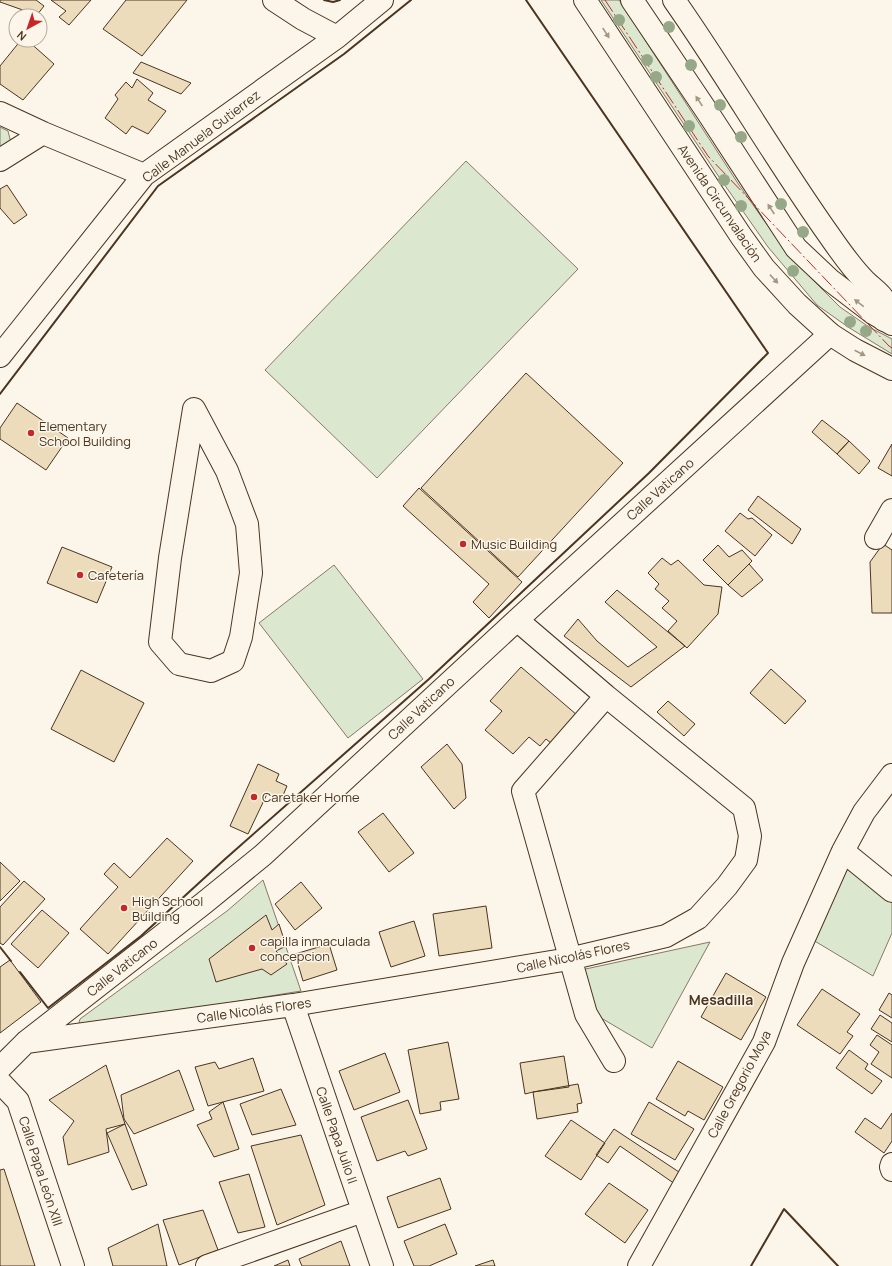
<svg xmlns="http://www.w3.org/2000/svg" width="892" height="1266" viewBox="0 0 892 1266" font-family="Manrope,sans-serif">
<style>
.green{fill:#dce7d0;stroke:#887966}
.building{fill:#ecdcbc;stroke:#4a3520}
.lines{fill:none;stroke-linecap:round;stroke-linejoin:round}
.minor-casing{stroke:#4a3520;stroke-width:24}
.highway-casing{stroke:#4a3520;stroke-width:24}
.minor{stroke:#fbf6e9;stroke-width:22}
.highway{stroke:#fbf6e9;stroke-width:22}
.wall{stroke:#4a3520;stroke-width:2}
.power{stroke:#c62828;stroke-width:1;stroke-dasharray:14 3 2 3;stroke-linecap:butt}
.tree{fill:#96a887}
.oneway{fill:#a29684}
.poi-dot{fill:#c62828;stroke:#fbf6e9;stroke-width:1.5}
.labels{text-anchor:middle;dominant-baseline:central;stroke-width:3;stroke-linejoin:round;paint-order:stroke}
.street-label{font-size:13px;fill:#4a3520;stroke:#fbf6e9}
.poi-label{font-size:13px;fill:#4a3520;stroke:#fbf6e9;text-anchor:start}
.neighbourhood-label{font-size:14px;font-weight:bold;fill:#4a3520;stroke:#fbf6e9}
</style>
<rect width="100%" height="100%" fill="#fbf6e9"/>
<path class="green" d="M601 0H619L739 185 775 236 795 262 840 307 869 327 892 339V354L848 327 817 305 768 247 717 174Z
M0 127 8 131 11 143 0 150Z
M466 161 578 269 377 478 265 370Z
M334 565 423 679 348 738 259 623Z
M850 867 892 902V933L873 976 813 940 840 873Z
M263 880 301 991 86 1026H82L79 1023 80 1019 227 911Z
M710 942 652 1048 596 1015 581 970Z"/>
<path class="building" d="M0 0H36L44 6 37 15 0 2Z
M51 0H91L69 25 59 17 66 11Z
M126 0H187L142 56 103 29Z
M21 40H27L54 64 23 100 0 84V66Z
M141 62 191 83 181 94 133 73Z
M137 79 153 93 148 100 166 111 148 134 132 126 126 134 105 118 118 99 115 95 126 82 132 88Z
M7 185 27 215 14 224 0 208V189Z
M526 373 623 463 518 577 421 488Z
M17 403 68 438 46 470 0 439V428Z
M822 420 849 441 837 454 812 432Z
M849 441 870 461 859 474 837 454Z
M892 444V476L878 468Z
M419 488 522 582 489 618 473 602 489 584 403 506Z
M758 496 801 529 792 544 748 510Z
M740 513 748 519 752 518 772 535 755 556 725 531Z
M883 544 892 550V613H872L870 562Z
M718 545 729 557 742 550 752 561 728 585 703 560Z
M62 547 112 567 97 603 47 583Z
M662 558 671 565 678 560 704 585 722 587 718 614 687 648 668 631 677 621 662 608 669 601 655 589 659 584 648 573Z
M749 564 763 580 742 597 728 585Z
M617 590 685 646 631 687 564 636 578 619 597 641 628 667 657 647 605 602Z
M521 667 577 715 552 744 546 739 540 746 529 737 513 754 485 730 502 711 490 701Z
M771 669 806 701 785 724 750 693Z
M81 670 144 703 114 762 51 729Z
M668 701 695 724 684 736 657 712Z
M447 744 462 764 466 798 454 809 421 767Z
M258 764 279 774 276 781 287 786 281 800 267 794 248 834 230 826Z
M383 813 414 853 389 872 358 832Z
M167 838 193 861 108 954 80 929 118 887 104 874 114 863 130 878Z
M0 862 20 881 0 901Z
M24 881 45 899 3 945 0 943V907Z
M301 882 322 908 295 930 275 904Z
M486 906 492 948 439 956 433 914Z
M42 910 69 933 38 968 11 944Z
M266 915 272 930 279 924 286 946 276 951 287 964 271 975 262 969 216 982 209 959Z
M414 921 425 956 391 967 379 932Z
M329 944 337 970 303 981 295 954Z
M10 960 41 1002 0 1033V967Z
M726 973 766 997 741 1040 701 1017Z
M822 989 860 1014 847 1032 853 1036 840 1054 797 1025Z
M889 993 892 995V1018L879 1010Z
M880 1015 892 1023V1042L871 1029Z
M877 1035 892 1045V1078L871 1064 879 1052 870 1045Z
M448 1042 459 1099 440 1102 441 1110 420 1114 408 1050Z
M849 1050 868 1064 865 1069 882 1081 872 1094 836 1068Z
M385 1053 400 1092 354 1110 339 1071Z
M564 1056 569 1087 533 1092 525 1094 520 1063Z
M253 1058 264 1091 208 1106 195 1067 215 1062 219 1069Z
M678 1061 723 1087 704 1120 688 1111 685 1116 656 1099Z
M106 1065 125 1124 106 1129 109 1152 68 1165 63 1137 74 1121 49 1100Z
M179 1070 194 1110 134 1134 124 1119 121 1095Z
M578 1084 582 1103 577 1104 578 1112 537 1119 533 1092Z
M281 1089 296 1125 252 1135 240 1104Z
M408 1100 427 1149 408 1156 405 1151 377 1161 361 1117Z
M223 1102 239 1149 214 1157 197 1125 212 1119 209 1112Z
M649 1102 694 1129 675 1160 631 1134Z
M892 1113V1141L884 1153 855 1132 865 1118 881 1129Z
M571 1120 605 1143 581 1180 545 1156Z
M125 1124 147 1185 132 1190 107 1133Z
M614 1129 679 1172 675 1184 620 1146 608 1163 596 1155Z
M301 1135 325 1205 277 1225 251 1146Z
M4 1169 35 1266H0V1170Z
M249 1174 265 1227 238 1233 219 1182Z
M440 1178 451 1209 398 1228 387 1197Z
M609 1183 648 1210 625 1243 585 1214Z
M203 1210 218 1250 179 1265 163 1220Z
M158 1224 167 1266H113L108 1248Z
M445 1224 457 1254 429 1266H414L404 1241Z
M341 1241 350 1266H302L299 1259Z
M288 1260 290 1266H274Z
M493 1260 495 1266H475Z"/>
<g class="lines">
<defs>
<path id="minor" d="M274 0 303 19 337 37
M674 0C728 77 775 159 829 235 840 251 851 267 865 281 875 291 884 295 889 310L884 320
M0 113 43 133 144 175
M0 160 43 133
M0 356 144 175 337 37 382 0
M194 409 227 471 247 524 251 573 241 637 233 661 211 671 179 664 160 642 170 558Z
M876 538 892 510
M606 696 523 791 586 1014 614 1061
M843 851 892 891
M293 1005 382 1266
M26 1042 293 1005 569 959 666 936 698 918 727 886 746 860 750 836 744 808 606 696 517 620
M0 1068 26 1042 204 903 263 855 517 620 830 334
M0 1082 18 1101 73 1266
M892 1164 891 1167 892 1170
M207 1266 363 1211
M639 1266 764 1042 793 963 843 851 864 812 892 775"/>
<path id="highway" d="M585 0 741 236 764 268 797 304 830 334 855 350 892 369
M632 0 708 113 796 248 830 280 873 313 892 324"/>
</defs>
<use href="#minor" class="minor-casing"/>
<use href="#highway" class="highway-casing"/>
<use href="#minor" class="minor"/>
<use href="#highway" class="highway"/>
<path class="wall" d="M324 0 333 2 340 0
M0 394 158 186 344 54 411 0
M0 947 11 961
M20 972 48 1008 141 936 224 860 429 679 649 473 768 353 526 0
M751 1266 784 1209 838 1266"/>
<path class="power" d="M605 0 708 156 889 346 892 348"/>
</g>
<g class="tree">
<circle cx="619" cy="20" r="6"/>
<circle cx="669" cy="27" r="6"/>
<circle cx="647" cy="60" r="6"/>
<circle cx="691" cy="65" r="6"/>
<circle cx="656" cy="77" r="6"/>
<circle cx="720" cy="105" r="6"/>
<circle cx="689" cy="126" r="6"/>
<circle cx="741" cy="137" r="6"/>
<circle cx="724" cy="180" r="6"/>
<circle cx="781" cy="204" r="6"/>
<circle cx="741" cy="206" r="6"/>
<circle cx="803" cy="232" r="6"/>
<circle cx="793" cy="271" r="6"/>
<circle cx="850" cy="322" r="6"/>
<circle cx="866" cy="331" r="6"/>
</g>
<defs><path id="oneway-solid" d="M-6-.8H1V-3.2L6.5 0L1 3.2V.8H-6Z"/></defs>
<g class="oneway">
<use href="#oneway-solid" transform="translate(606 33) rotate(57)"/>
<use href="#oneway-solid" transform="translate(699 101) rotate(-124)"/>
<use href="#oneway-solid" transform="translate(771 209) rotate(-123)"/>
<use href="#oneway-solid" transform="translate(774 279) rotate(47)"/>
<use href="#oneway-solid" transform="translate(859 303) rotate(-143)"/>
<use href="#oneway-solid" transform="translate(860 353) rotate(27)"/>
</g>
<g class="poi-dot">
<circle cx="31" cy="433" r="4"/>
<circle cx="463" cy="544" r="4"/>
<circle cx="80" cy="575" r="4"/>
<circle cx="254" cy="797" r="4"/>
<circle cx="124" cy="908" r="4"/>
<circle cx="252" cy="948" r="4"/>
</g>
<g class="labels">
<g class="street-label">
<text transform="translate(201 136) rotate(-37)">Calle Manuela Gutierrez</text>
<text transform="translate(720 203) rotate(56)">Avenida Circunvalación</text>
<text transform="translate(660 489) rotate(-42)">Calle Vaticano</text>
<text transform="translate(421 708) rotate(-43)">Calle Vaticano</text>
<text transform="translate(573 956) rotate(-12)">Calle Nicolás Flores</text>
<text transform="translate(122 967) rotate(-38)">Calle Vaticano</text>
<text transform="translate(254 1010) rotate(-8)">Calle Nicolás Flores</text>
<text transform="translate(739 1084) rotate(-62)">Calle Gregorio Moya</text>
<text transform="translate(337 1135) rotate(71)">Calle Papa Julio II</text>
<text transform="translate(41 1171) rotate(72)">Calle Papa León XIII</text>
</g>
<g class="poi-label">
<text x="39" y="426">Elementary<tspan x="39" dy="15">School Building</tspan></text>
<text x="471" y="544">Music Building</text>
<text x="88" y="575">Cafetería</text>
<text x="262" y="797">Caretaker Home</text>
<text x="132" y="901">High School<tspan x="132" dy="15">Building</tspan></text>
<text x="260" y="941">capilla inmaculada<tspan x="260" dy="15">concepcion</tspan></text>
</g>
<g class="neighbourhood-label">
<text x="721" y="999">Mesadilla</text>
</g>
</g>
<g transform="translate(28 28) rotate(220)"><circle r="19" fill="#fbf6e9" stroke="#b4a999"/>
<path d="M0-3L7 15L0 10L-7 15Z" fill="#c62828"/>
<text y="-6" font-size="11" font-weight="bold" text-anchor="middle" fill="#4a3520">N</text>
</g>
</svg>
